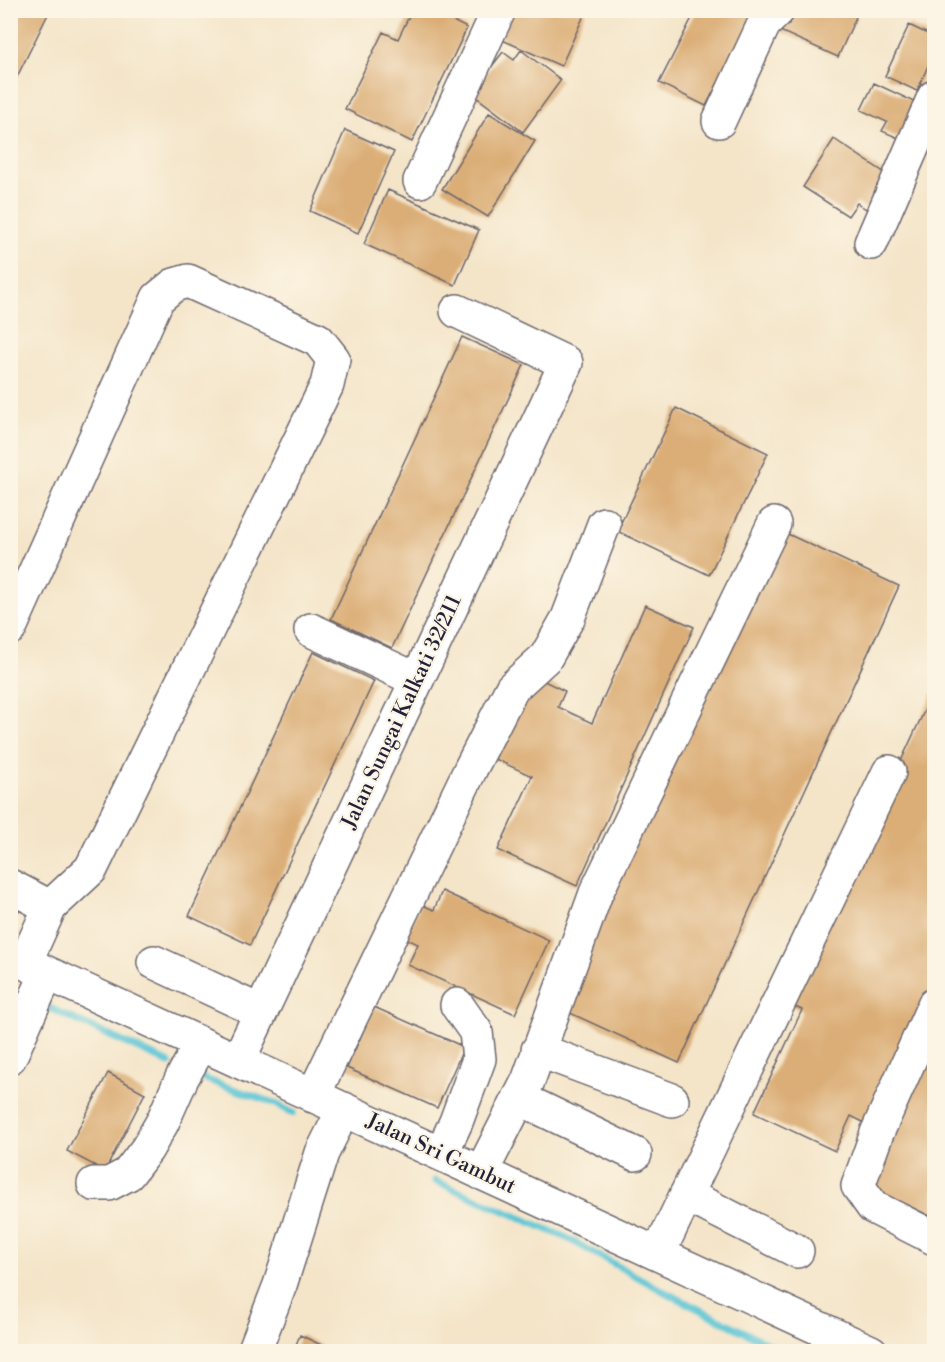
<svg xmlns="http://www.w3.org/2000/svg" width="945" height="1362" viewBox="0 0 945 1362" font-family="'Libre Bodoni',serif">
<style>
.lines{fill:none;stroke-linecap:round;stroke-linejoin:round}
.stream{stroke:#59c4d4;stroke-width:7}
.building{fill:#dbae77}
.minor-casing{stroke:#6c666d;stroke-width:36}
.minor{stroke:#fff;stroke-width:33}
.labels{text-anchor:middle;dominant-baseline:central;stroke-width:4.5;stroke-linejoin:round;paint-order:stroke}
.street-label{font-size:21px;fill:#22223b;stroke:#fcf5e5}
</style>
<rect width="100%" height="100%" fill="#fcf5e5"/>
<filter id="ink" filterUnits="userSpaceOnUse"><feTurbulence type="fractalNoise" baseFrequency=".0167" numOctaves="2"/><feDisplacementMap in="SourceGraphic" scale="12" xChannelSelector="R" yChannelSelector="G"/><feConvolveMatrix kernelMatrix="1 2 1 2 8 2 1 2 1" color-interpolation-filters="sRGB"/></filter>
<filter id="wash" filterUnits="userSpaceOnUse"><feTurbulence type="fractalNoise" baseFrequency=".008" numOctaves="4" result="noise"/><feDisplacementMap in="SourceGraphic" scale="24" xChannelSelector="R" yChannelSelector="G"/><feGaussianBlur stdDeviation="1.35" result="paint"/><feColorMatrix in="noise" values="0 0 0 0 0 0 0 0 0 0 0 0 0 0 0 0 0 1.4 0 .05"/><feComposite in="paint" operator="in"/></filter>
<g filter="url(#wash)">
<rect width="100%" height="100%" fill="#f4e5c9"/>
<g class="lines">
<path class="stream" d="M10 991 24 997
M47 1007 169 1063
M202 1078 274 1103 293 1113
M435 1181 567 1238 663 1291 784 1352"/>
</g>
<g id="blocks">
<path class="building" d="M10 10H50L10 91Z
M412 10H431L467 28 412 142 345 109 383 32 398 39Z
M513 10 586 11 561 66 500 39Z
M696 10H754L733 75 724 71 706 106 659 83Z
M790 10H859L838 57 780 31Z
M909 25 934 37V52L917 91 885 76Z
M521 50 561 80 523 132 471 93 503 52 514 60Z
M874 83 919 104 903 140 882 131 887 122 861 110Z
M489 113 535 141 488 217 442 189Z
M345 130 394 152 358 233 310 211Z
M834 139 888 175 866 209 857 203 848 216 803 187Z
M388 190 479 230 455 285 364 244Z
M462 337 524 365 392 648 331 619Z
M676 408 768 453 709 575 617 531Z
M777 529 899 586 679 1063 557 1007Z
M645 605 694 627 577 886 498 850 532 776 484 754 514 687 530 695 538 678 565 691 558 707 592 723Z
M313 652 374 681 250 945 189 916Z
M934 690V995L873 1127 851 1116 835 1151 754 1113 802 1010 788 1004Z
M442 891 549 940 515 1014 408 965 418 944 405 938 420 904 434 910Z
M374 1007 464 1047 437 1108 347 1068Z
M934 1040V1218L867 1186Z
M108 1073 145 1093 105 1171 67 1151Z
M300 1335 336 1352H293Z"/>
</g>
</g>
<g filter="url(#ink)">
<use href="#blocks" fill-opacity="0" stroke="#6c666d" stroke-width="1.5"/>
<g class="lines">
<defs>
<path id="minor" d="M719 121 764 24 778 10
M420 181 499 10
M871 243 934 97
M10 628 158 298 174 285 188 281 318 340 333 359 327 385 91 869 50 907 25 963
M311 630 417 680
M10 886 50 907
M10 956 871 1352
M154 962 261 1012
M934 1005 877 1133 858 1186 873 1207 934 1238
M538 1050 672 1100
M10 1057 47 973
M238 1061 566 363 457 311
M313 1096 471 768 512 688 546 657 568 618 604 524
M519 1098 635 1154
M441 1154 456 1122 479 1059 476 1032 457 1005
M481 1173 528 1081 596 893 774 524
M94 1184H109L128 1174 147 1149 162 1123 182 1078 201 1044
M686 1195 797 1251
M658 1254 889 772
M254 1352 280 1285 322 1153 344 1109"/>
</defs>
<use href="#minor" class="minor-casing"/>
<use href="#minor" class="minor"/>
</g>
</g>
<g class="labels">
<g class="street-label">
<text transform="translate(402 712) rotate(-65)">Jalan Sungai Kalkati 32/211</text>
<text transform="translate(441 1154) rotate(25)">Jalan Sri Gambut</text>
</g>
</g>
<rect width="945" height="1362" fill="none" stroke="#fcf5e5" stroke-width="36"/>
</svg>
